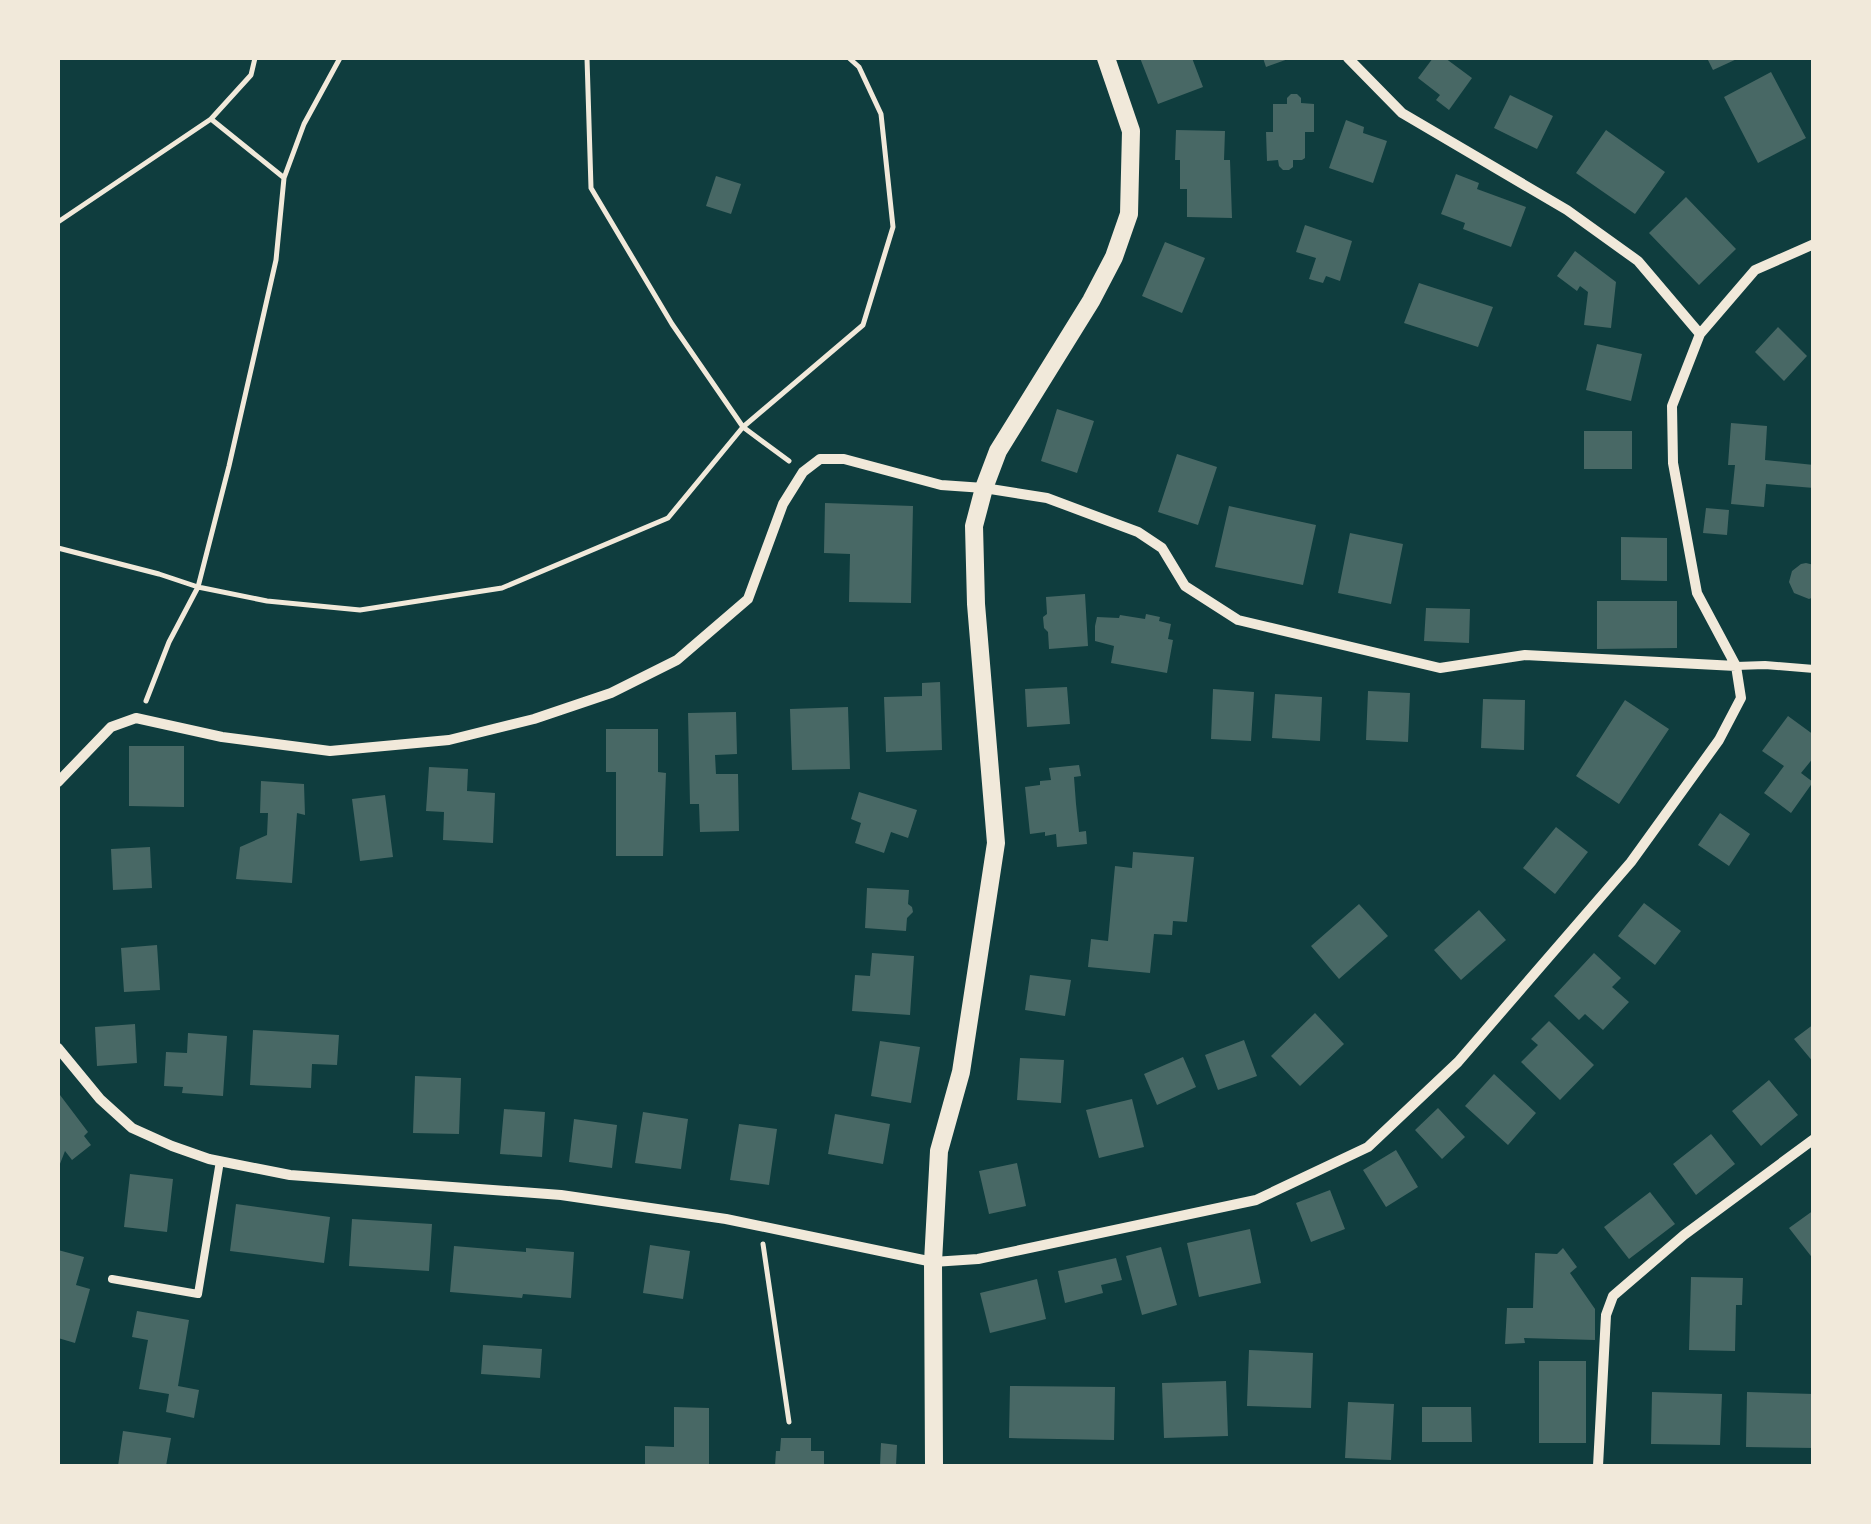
<svg xmlns="http://www.w3.org/2000/svg" width="1871" height="1524" viewBox="0 0 1871 1524" font-family="'Exo 2',sans-serif">
<style>
.building{fill:#486865}
.lines{fill:none;stroke-linecap:round;stroke-linejoin:round}
.path{stroke:#f1e9da;stroke-width:5}
.service{stroke:#f1e9da;stroke-width:8}
.minor{stroke:#f1e9da;stroke-width:10}
.tertiary{stroke:#f1e9da;stroke-width:18}
</style>
<rect width="100%" height="100%" fill="#0f3d3e"/>
<path class="building" d="M1140 58H1192L1203 87 1158 104Z
M1263 58H1291L1266 67Z
M1433 58H1445L1472 78 1449 110 1436 100 1440 95 1418 78Z
M1707 58H1739L1713 70Z
M1771 72 1806 138 1758 163 1724 97Z
M1291 94H1297L1301 98V103L1314 104V132H1305V158L1302 160H1293V167L1289 170H1283L1279 166 1278 160 1267 161 1266 132H1273V104H1287V98Z
M1510 95 1553 116 1537 149 1494 128Z
M1346 120 1364 127 1363 133 1387 141 1373 183 1329 168Z
M1176 130 1225 131 1224 160H1230L1232 218 1187 217V189H1180V160H1175Z
M1606 130 1665 172 1635 214 1576 173Z
M1456 174 1479 183 1477 189 1526 207 1511 247 1463 229 1465 223 1441 214Z
M716 176 741 184 731 214 706 206Z
M1686 197 1736 249 1699 285 1649 233Z
M1305 225 1352 241 1340 281 1326 276 1323 283 1309 279 1316 258 1296 252Z
M1165 242 1205 258 1182 313 1142 296Z
M1575 251 1616 282 1611 328 1584 325 1588 292 1580 286 1577 291 1557 276Z
M1419 283 1493 307 1478 347 1404 323Z
M1778 327 1807 356 1784 381 1755 352Z
M1597 344 1642 354 1631 401 1586 390Z
M1057 409 1094 421 1077 473 1041 461Z
M1731 423 1767 426 1765 460 1814 465V488L1766 484 1764 507 1731 504 1735 465H1728Z
M1584 431H1632V469H1584Z
M1177 454 1217 467 1198 525 1158 512Z
M825 503 913 506 911 603 849 602 850 554 824 553Z
M1229 506 1316 525 1303 585 1215 567Z
M1706 508 1729 510 1727 535 1703 533Z
M1350 533 1403 544 1391 604 1338 593Z
M1621 537 1667 538V581L1621 580Z
M1806 563 1814 565V597L1809 599 1794 593 1789 582 1792 571 1801 564Z
M1085 594 1088 646 1049 649 1048 632 1044 628 1043 617 1047 614 1046 597Z
M1597 601H1677V648L1597 649Z
M1426 608 1470 609 1469 643 1424 641Z
M1146 614 1160 617 1159 621 1171 624 1168 639 1173 640 1167 673 1111 663 1114 646 1095 641V626L1097 617 1119 618 1120 615 1145 619Z
M940 682 942 750 886 752 884 697 922 696V683Z
M1067 687 1070 724 1027 727 1025 689Z
M1213 689 1254 692 1251 741 1211 739Z
M1368 691 1410 693 1408 742 1366 740Z
M1275 694 1322 697 1320 741 1272 738Z
M1483 699 1525 700 1524 750 1481 748Z
M1625 700 1669 729 1619 804 1576 776Z
M848 707 850 769 792 770 790 709Z
M736 712 737 754 715 755 716 774H738L739 831 700 832 699 804H690L688 713Z
M1788 716 1814 735V757L1801 773 1813 782 1791 813 1764 793 1784 766 1762 751Z
M606 729H658V772L666 773 663 856H616V772H606Z
M129 746H184V807L129 806Z
M1079 765 1081 776 1074 777 1076 804 1079 832 1086 831 1087 844 1057 847 1056 834 1045 836V832L1030 834 1025 787 1040 785V781L1051 780 1049 768Z
M429 767 468 769 467 791 495 793 493 843 443 840 444 812 426 811Z
M261 781 304 784 305 815 297 813 292 883 236 879 240 847 267 835 268 813H260Z
M859 792 917 810 908 838 891 832 884 853 855 843 861 823 851 819Z
M385 795 393 857 360 861 352 799Z
M1720 813 1750 834 1729 866 1698 845Z
M1556 827 1588 852 1555 894 1523 868Z
M150 847 152 888 113 890 111 849Z
M1133 852 1194 857 1187 922 1173 921 1172 935 1154 934 1150 973 1088 967 1091 939 1108 941 1115 866 1132 868Z
M867 888 909 890 908 904 912 907 913 912 907 918 906 931 865 928Z
M1644 903 1681 931 1655 965 1618 936Z
M1359 904 1388 936 1339 979 1311 946Z
M1479 910 1506 940 1461 980 1434 950Z
M157 945 160 990 124 992 121 948Z
M872 953 914 956 910 1015 852 1011 855 975 870 976Z
M1594 953 1621 978 1612 987 1629 1002 1603 1030 1585 1014 1579 1020 1554 996Z
M1030 975 1071 980 1065 1016 1025 1010Z
M1315 1013 1344 1044 1300 1086 1271 1056Z
M1549 1021 1594 1065 1560 1100 1521 1062 1538 1045 1531 1039Z
M135 1024 137 1063 97 1066 95 1027Z
M1814 1024V1063L1794 1039Z
M253 1030 339 1035 337 1065 312 1064 311 1088 250 1085Z
M188 1033 227 1036 223 1096 182 1093 183 1087 164 1086 166 1052 187 1053Z
M1244 1040 1257 1076 1218 1090 1205 1055Z
M880 1041 920 1047 911 1103 871 1096Z
M1183 1057 1196 1087 1157 1105 1144 1074Z
M1020 1058 1064 1060 1061 1103 1017 1100Z
M1494 1074 1536 1113 1508 1145 1465 1106Z
M415 1076 461 1078 459 1134 413 1133Z
M1769 1080 1798 1115 1761 1146 1732 1111Z
M60 1095 88 1132 84 1136 91 1145 72 1160 65 1151 58 1169V1098Z
M1132 1099 1144 1147 1099 1158 1086 1110Z
M1438 1108 1465 1137 1442 1159 1415 1130Z
M504 1109 545 1112 542 1157 500 1154Z
M643 1112 688 1119 681 1169 635 1163Z
M835 1114 890 1124 883 1164 828 1154Z
M574 1119 617 1125 612 1168 569 1162Z
M739 1124 777 1129 769 1185 730 1180Z
M1711 1134 1735 1164 1696 1195 1673 1164Z
M1396 1150 1418 1187 1386 1207 1363 1170Z
M1017 1163 1026 1206 989 1214 979 1171Z
M130 1174 173 1179 167 1232 124 1227Z
M1330 1190 1345 1229 1311 1242 1296 1203Z
M1650 1192 1675 1224 1629 1259 1604 1227Z
M236 1204 330 1217 324 1263 230 1251Z
M1814 1210V1260L1789 1228Z
M352 1219 432 1224 429 1271 349 1266Z
M1250 1229 1261 1283 1199 1297 1187 1243Z
M650 1245 690 1251 683 1299 643 1293Z
M454 1246 526 1252V1248L574 1252 571 1298 523 1294 522 1298 450 1292Z
M1161 1247 1177 1305 1142 1315 1126 1256Z
M1563 1248 1577 1267 1570 1273 1595 1309V1340L1524 1338 1525 1343 1505 1344 1507 1308H1533L1535 1253 1557 1254Z
M58 1250 84 1257 76 1285 90 1289 75 1343 58 1338Z
M1116 1258 1122 1280 1101 1285 1103 1293 1065 1303 1058 1271Z
M1691 1277 1743 1278 1742 1305H1736L1735 1351 1689 1350Z
M1037 1279 1046 1319 990 1333 980 1293Z
M137 1311 189 1320 178 1386 199 1390 194 1418 166 1412 169 1394 139 1389 148 1340 132 1337Z
M483 1345 542 1349 540 1378 481 1374Z
M1249 1350 1313 1353 1311 1408 1247 1406Z
M1539 1361H1586V1443H1539Z
M1226 1381 1228 1436 1164 1438 1162 1383Z
M1010 1386 1115 1387 1114 1440 1009 1438Z
M1652 1392 1722 1394 1720 1445 1651 1444Z
M1747 1392 1814 1394V1448L1746 1447Z
M1348 1402 1394 1404 1391 1460 1345 1458Z
M674 1407 709 1408V1466H645V1446L674 1447Z
M1422 1407H1471L1472 1442H1422Z
M123 1431 171 1438 166 1466H118Z
M781 1438H811V1451H824V1466H775L776 1451H780Z
M881 1443 897 1445 896 1466H880Z"/>
<g class="lines">
<path class="path" d="M211 119 251 75 255 58
M58 222 211 119 283 177
M789 461 743 427 863 325 893 227 881 114 859 67 849 58
M58 548 159 574 198 587 267 601 360 610 502 588 668 518 743 427 672 324 591 188 587 58
M146 701 169 642 198 587 229 466 276 260 284 178 304 124 340 58
M763 1244 789 1422"/>
<path class="service" d="M1736 666 1765 665 1814 669
M112 1279 198 1294 220 1161"/>
<path class="minor" d="M1348 58 1402 113 1567 210 1638 261 1700 334
M58 782 111 727 136 718 222 737 330 751 449 740 534 719 611 693 677 660 748 599 783 504 803 472 820 459H844L941 485 984 488 1047 498 1138 532 1162 548 1185 586 1238 620 1440 668 1525 655 1736 666
M58 1048 100 1099 132 1128 172 1146 209 1159 290 1175 561 1195 726 1219 933 1262 978 1259 1256 1200 1368 1147 1458 1062 1631 862 1719 740 1741 698 1736 666 1697 593 1673 463 1672 406 1700 334 1755 270 1814 244
M1598 1466 1606 1315 1613 1296 1684 1235 1814 1139"/>
<path class="tertiary" d="M934 1466 933 1262 939 1151 961 1072 996 843 976 604 974 526 984 488 998 451 1091 301 1114 257 1129 214 1131 131 1106 58"/>
</g>
<rect width="1871" height="1524" fill="none" stroke="#f1e9da" stroke-width="120"/>
</svg>
